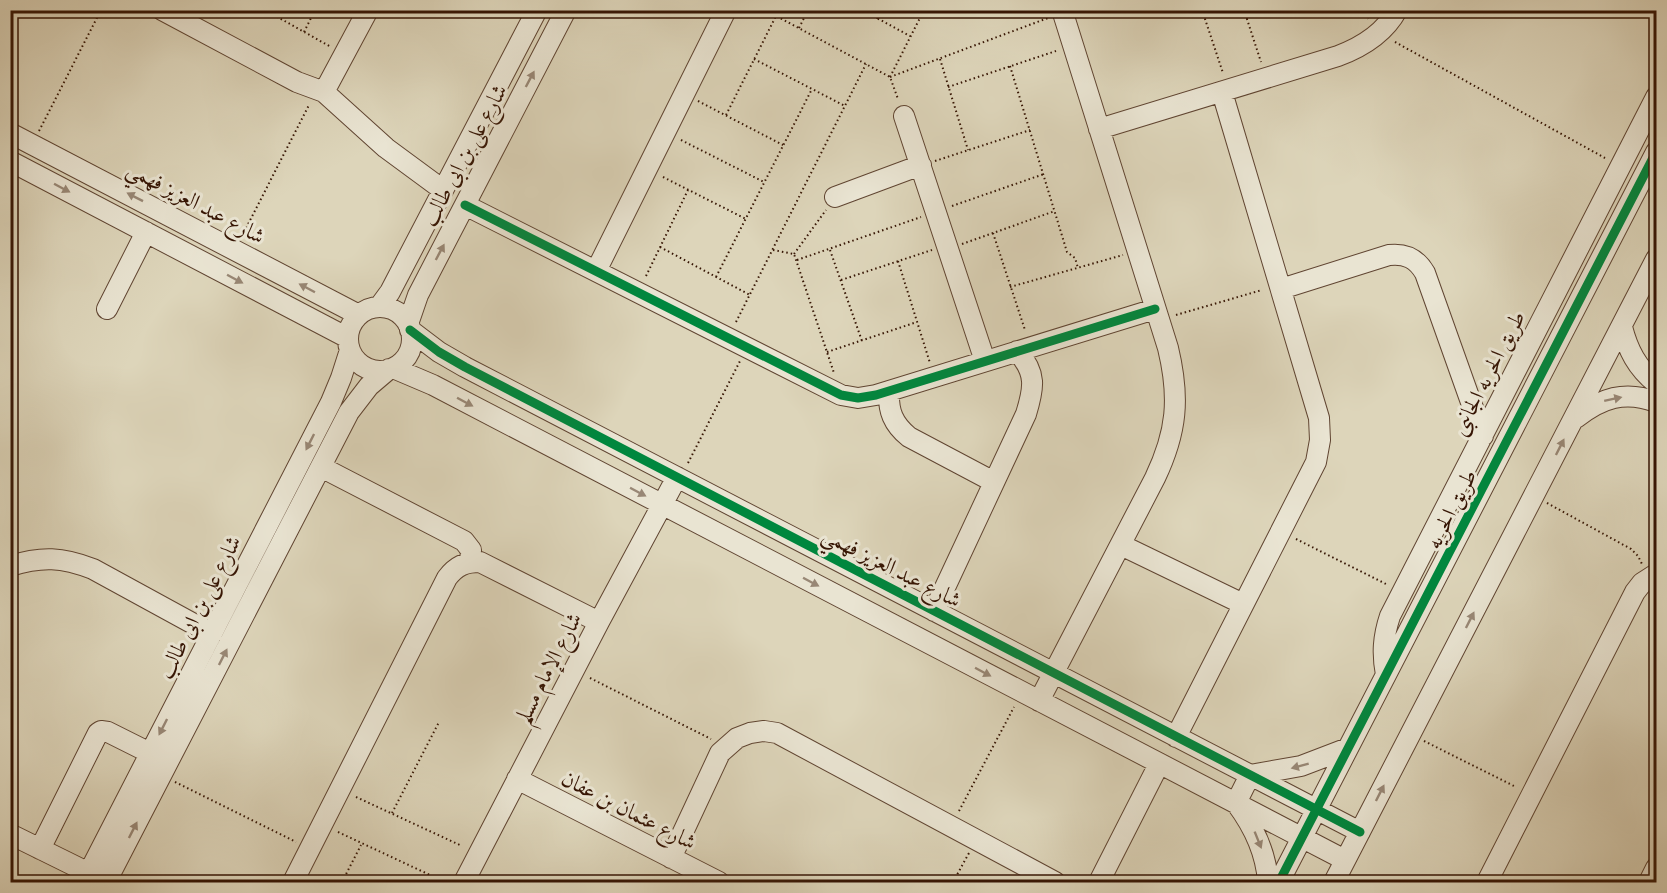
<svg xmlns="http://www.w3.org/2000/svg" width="1667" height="893" viewBox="0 0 1667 893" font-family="'EB Garamond',Amiri,serif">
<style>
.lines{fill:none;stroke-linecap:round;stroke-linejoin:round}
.minor-casing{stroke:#604532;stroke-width:22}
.path{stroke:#361504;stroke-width:2;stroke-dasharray:1.5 3;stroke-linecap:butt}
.minor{stroke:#e9e4d2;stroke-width:20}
.cycleway-casing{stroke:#e9e4d2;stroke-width:13}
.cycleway{stroke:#00873e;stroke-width:9}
.oneway{fill:#988775}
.labels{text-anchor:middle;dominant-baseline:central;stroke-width:6;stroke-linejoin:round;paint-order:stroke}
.street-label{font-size:22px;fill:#361504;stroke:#e9e4d2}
</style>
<rect width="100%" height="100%" fill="#ddd5ba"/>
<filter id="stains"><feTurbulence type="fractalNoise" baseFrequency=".00333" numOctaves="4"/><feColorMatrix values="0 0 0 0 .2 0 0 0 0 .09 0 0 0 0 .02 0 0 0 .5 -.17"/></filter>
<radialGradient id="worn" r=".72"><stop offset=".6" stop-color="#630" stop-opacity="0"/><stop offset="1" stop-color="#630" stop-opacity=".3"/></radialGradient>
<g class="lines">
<defs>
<path id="minor" d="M162 10 297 82 324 92 386 148 443 190
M324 92 368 10
M904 116 985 361
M1099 129 1338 56C1362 47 1384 34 1397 10
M10 133 359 315
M10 161 348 338
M835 197 921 165
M465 205 841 395 858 398 876 395 1155 309
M596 271 726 10
M1281 289 1389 255C1406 253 1417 259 1425 273L1483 436
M379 307 390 292 537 10
M348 339a32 32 0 1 1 64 0a32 32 0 1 1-64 0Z
M107 309 146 232
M408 324 418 295 566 10
M1622 327C1628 350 1637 368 1656 383
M410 330 439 352 465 367 1360 832
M393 368 433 385 1345 860
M889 391C888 411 893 424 909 437L994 482
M1576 418C1601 398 1625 390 1656 402
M321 467 464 541 471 550 470 562
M1121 545 1243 604
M10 566C42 556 62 557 93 569L212 634
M934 611 1026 414C1034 388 1037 373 1017 351
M1386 675C1382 654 1383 637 1390 616L1656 97
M1039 701 1155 478C1177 432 1180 398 1168 348L1062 10
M1176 737 1316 462 1320 440 1319 418 1222 92
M517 779 719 882
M10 834 89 873
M40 849 98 733 101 731 108 732 150 753
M671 858 720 753 737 738 750 733 764 731 777 733 1055 882
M84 882 331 402 341 378 350 350
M106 882 349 412 369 386 389 369
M293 882 447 578C456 566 465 562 480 562L599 622
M464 882 599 622 677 477
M1099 882 1159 764
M1268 882C1266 852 1254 827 1236 803L1250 775 1301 766 1348 748
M1279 882 1656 152
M1334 882 1656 259
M1487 882 1635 592 1642 583 1656 574
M1649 882 1656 868"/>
</defs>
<use href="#minor" class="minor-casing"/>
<path class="path" d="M265 10 331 47
M765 10 890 77 898 99
M862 10 910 36
M1202 10 1223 73
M1244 10 1261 62
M1366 10 1368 19
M1246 18 1269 10
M877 19 881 10
M799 28 808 10
M304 32 315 10
M1395 42 1605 158
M754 59 845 106
M940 59 968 150
M1010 66 1067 252 1075 258 1078 268
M890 77 1048 18
M890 77 924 10
M948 87 1056 51
M698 101 783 145
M726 115 776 16
M39 131 101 10
M681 140 764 182
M935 161 1030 130
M663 177 746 219
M952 206 1044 174
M993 233 1025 330
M242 236 309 105
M962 244 1055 211
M660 247 750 295
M773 250 794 254 834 373
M830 250 862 341
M794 254 826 210
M797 260 921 217
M898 261 930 363
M646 276 688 190
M716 277 812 89
M841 280 932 250
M1010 287 1123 255
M1176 315 1262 290
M736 322 866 64
M827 352 917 322
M688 463 740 361
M1547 503 1631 549 1638 556 1642 564
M1296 539 1388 585
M590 678 711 739
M1424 741 1516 787
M175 782 296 842
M356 797 462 846
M959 811 1014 707
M392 813 439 722
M338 832 445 882
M342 882 361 845
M953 882 969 853"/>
<use href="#minor" class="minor"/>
<defs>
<path id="cycleway" d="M465 205 841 395 858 398 876 395 1155 309
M410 330 439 352 465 367 1360 832
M1279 882 1656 152"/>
</defs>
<use href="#cycleway" class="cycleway-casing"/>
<use href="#cycleway" class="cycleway"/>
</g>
<defs><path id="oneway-solid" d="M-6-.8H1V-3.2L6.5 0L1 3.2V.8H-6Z" transform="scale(1.5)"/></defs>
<g class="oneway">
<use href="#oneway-solid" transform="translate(530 79) rotate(-62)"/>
<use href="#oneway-solid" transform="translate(62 188) rotate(28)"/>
<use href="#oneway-solid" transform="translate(135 197) rotate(-153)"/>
<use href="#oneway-solid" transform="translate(440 252) rotate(-62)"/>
<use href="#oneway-solid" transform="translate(235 279) rotate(28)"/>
<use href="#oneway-solid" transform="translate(307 288) rotate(-152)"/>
<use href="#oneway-solid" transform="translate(1613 399) rotate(-12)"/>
<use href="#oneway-solid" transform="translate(465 402) rotate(28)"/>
<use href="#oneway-solid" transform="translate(310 442) rotate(117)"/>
<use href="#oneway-solid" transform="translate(1560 447) rotate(-63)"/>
<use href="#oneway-solid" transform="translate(638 492) rotate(28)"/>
<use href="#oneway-solid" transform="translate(811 582) rotate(28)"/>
<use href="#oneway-solid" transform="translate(1470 620) rotate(-63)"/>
<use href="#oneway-solid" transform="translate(223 657) rotate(-63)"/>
<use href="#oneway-solid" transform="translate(983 672) rotate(28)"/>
<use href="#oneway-solid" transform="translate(163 727) rotate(117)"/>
<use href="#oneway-solid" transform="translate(1300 766) rotate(165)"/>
<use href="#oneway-solid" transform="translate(1380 793) rotate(-63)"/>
<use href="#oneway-solid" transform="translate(133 830) rotate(-63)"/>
<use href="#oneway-solid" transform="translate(1258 840) rotate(68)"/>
</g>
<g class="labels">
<g class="street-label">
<text transform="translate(464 155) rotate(-62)">شارع على بن ابى طالب</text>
<text transform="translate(196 202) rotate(28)">شارع عبد العزيز فهمي</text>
<text transform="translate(1488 373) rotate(-63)">طريق الحريه الجانبى</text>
<text transform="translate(1451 509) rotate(-63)">طريق الحريه</text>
<text transform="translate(892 567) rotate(27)">شارع عبد العزيز فهمي</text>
<text transform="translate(199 607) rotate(-63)">شارع على بن ابى طالب</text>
<text transform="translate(548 668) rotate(-63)">شارع الإمام مسلم</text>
<text transform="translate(629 810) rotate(27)">شارع عثمان بن عفان</text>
</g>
</g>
<rect width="1667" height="893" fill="none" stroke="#ddd5ba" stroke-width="36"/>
<rect x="12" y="12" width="1643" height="869" fill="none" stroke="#361504" stroke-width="3"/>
<rect x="18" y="18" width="1631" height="857" fill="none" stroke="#361504" stroke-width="1.5"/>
<rect width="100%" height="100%" filter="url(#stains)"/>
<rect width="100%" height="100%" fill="url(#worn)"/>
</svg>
